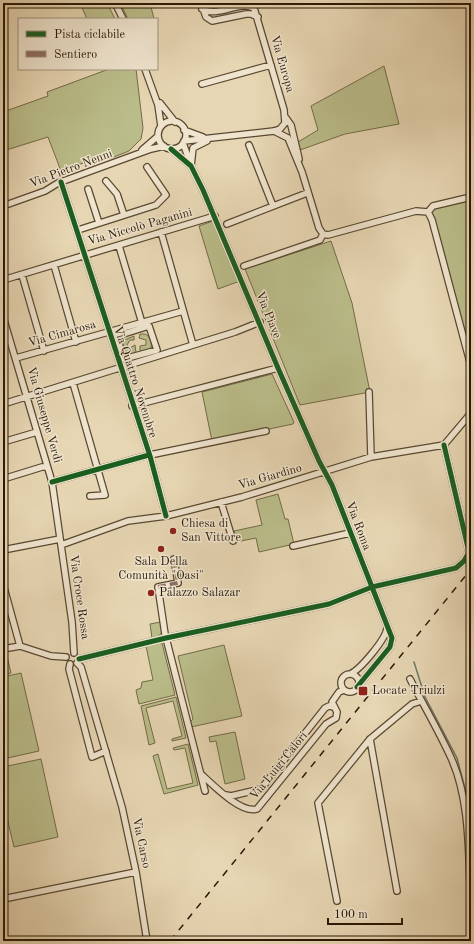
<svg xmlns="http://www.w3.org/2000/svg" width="474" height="944" viewBox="0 0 474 944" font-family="'Old Standard TT',serif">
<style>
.green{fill:#babd8a;stroke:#726b48}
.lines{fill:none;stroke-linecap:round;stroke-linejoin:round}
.stream{stroke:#6b796b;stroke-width:1.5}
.street-casing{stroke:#594831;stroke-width:8}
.street{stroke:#efe4ce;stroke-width:5.5}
.rail{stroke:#2a1906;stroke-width:1.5;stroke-dasharray:7 7;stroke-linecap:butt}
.quiet{stroke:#8d6e63;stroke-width:4;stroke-dasharray:8 4;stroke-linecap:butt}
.cycleway-casing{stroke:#efe4ce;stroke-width:8}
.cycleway{stroke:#1b5e20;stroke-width:5}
.poi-dot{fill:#8f2418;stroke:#efe4ce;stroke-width:1.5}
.labels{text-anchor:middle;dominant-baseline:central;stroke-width:3;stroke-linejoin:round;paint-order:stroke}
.street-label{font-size:12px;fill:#2a1906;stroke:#efe4ce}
.poi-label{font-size:12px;fill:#2a1906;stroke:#efe4ce;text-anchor:start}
</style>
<rect width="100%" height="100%" fill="#e7d6b3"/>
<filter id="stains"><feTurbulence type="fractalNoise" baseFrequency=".005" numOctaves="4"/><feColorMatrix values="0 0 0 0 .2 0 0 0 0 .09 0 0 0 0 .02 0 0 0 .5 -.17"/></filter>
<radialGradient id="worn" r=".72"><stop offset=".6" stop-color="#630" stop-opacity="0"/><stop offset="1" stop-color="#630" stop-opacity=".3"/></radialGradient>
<path class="green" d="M80 3H107L115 19H87Z
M120 3H150L154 19H128Z
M384 66 399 124 345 134 300 150 298 142 318 130 311 106Z
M109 69H136L143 128 141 139 129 151 109 159 106 155 61 171 48 137 3 151V112L48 96 47 92Z
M467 201 471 218V356L431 213 434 209Z
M213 221 240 281 218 289 199 226Z
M331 241 352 303 370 392 300 405 245 269Z
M140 334H145C151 337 153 344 150 350L140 352V346L146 345V340L139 338Z
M134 336V340H130L127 345 130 348 135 345 136 353 127 355 122 345V341Z
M272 374 294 422 293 424 212 441 202 392Z
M278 494 285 519H288L294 544 259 552 256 538 236 542 234 531 262 525 256 500Z
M161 622 162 632 158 637 152 638 150 624Z
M159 643H162L175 695 139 704 136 690 141 688 142 682 153 680 146 646Z
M224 645 242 716 191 727 190 722 193 719 178 656Z
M3 656H7L11 673 3 675Z
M21 673 39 751 3 759V677Z
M176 697 186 738 172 741V739L182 736 173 701 146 708 155 743 149 745 141 706Z
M235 732 245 779 225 784 216 741 210 742 209 737Z
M188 744 198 785 164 794 153 756 158 754 167 789 193 783 185 748 174 750 173 748Z
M41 759 58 837 14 847 3 801V767Z"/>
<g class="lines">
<path class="stream" d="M414 662 425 697 457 758 468 800
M471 811V813"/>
<defs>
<path id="street" d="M115 3 123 19
M201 3 206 17 212 21 246 14H251L258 17
M145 69 158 105 161 126
M202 84 271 65
M160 103 175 122
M286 118 291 125 299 159
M158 135a14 14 0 1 1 28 0a14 14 0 1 1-28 0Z
M184 130 203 137
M274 131 288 138 302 172 319 228 323 234
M184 141 274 131 280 129 285 123 284 110 254 8C239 0 219 18 202 9
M183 143 190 162
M249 145 273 206
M171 149 191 166 203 190 278 368 319 461 332 485 392 638 390 647 357 687
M142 150 158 136
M191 166 193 148 207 141
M106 181 117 194 124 215
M61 182 150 456 166 516
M88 189 99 223
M3 206 45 191 58 183 151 149 164 146
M428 212 432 220 471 366
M428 212 433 206 471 197
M227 224 307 193
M78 230 156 205 166 195 147 167
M161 232 193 345
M323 234 328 235 416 211 428 212
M119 246 142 323
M54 265 76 342
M244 266 320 240 323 234
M22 275 44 351
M3 280 215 216
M3 317 52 482 72 622 74 653
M115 331 124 359 157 350 149 326 117 336
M16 358 183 311
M73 383 105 495 90 496
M369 392 371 457
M3 404 235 332 260 322
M132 406 278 368
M3 442 37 432
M444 445 471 413
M3 479 42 467H46
M52 482 145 456 266 431
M221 502 233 541
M61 545 128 521 166 516 242 497 371 457 444 445
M293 546 350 533
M3 550 60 539
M174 559 178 583 158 587 165 634 205 791
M3 584 20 646
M3 649 20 646 51 656 66 657
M79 659 166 638 329 604 372 587 456 568 464 561 469 552 444 445
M77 663 81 667 122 807 136 872 147 941
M70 664 69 669 92 757 106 751
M350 674C360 670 386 639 387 628
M341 683a9 9 0 1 1 18 0a9 9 0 1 1-18 0Z
M410 679C424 706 440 733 452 760 471 804 468 858 471 904
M370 739 397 891
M201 774C212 784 241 814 257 809L326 724 336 718 337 712 332 702 339 692 344 690
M226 795 231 796 261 789 325 708 329 706 334 707
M3 899 136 872
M337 901 318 803 370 739 412 704 421 701"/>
</defs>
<use href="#street" class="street-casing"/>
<use href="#street" class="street"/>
<path class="rail" d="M170 941 471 569"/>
<path class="quiet" d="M158 587 178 583 174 559"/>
<defs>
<path id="cycleway" d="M171 149 191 166 203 190 278 368 319 461 332 485 392 638 390 647 357 687
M61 182 150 456 166 516
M52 482 149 455
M79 659 166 638 329 604 372 587 456 568 464 561 469 552 444 445"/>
</defs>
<use href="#cycleway" class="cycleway-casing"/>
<use href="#cycleway" class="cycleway"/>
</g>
<g class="poi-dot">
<circle cx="173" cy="531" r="4"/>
<circle cx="161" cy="549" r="4"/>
<circle cx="151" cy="593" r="4"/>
<rect x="358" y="686" width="10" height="10" rx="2"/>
</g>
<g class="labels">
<g class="street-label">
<text transform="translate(282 64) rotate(74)">Via Europa</text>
<text transform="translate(71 169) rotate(-21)">Via Pietro Nenni</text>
<text transform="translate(140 227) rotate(-16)">Via Niccolò Paganini</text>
<text transform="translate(268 315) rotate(68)">Via Piave</text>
<text transform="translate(62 334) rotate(-16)">Via Cimarosa</text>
<text transform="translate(135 382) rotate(72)">Via Quattro Novembre</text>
<text transform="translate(44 415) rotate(74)">Via Giuseppe Verdi</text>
<text transform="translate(270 477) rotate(-16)">Via Giardino</text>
<text transform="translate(358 526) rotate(69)">Via Roma</text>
<text transform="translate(79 597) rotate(82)">Via Croce Rossa</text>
<text transform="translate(279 766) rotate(-51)">Via Luigi Calori</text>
<text transform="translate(141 843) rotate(78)">Via Carso</text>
</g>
<g class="poi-label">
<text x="181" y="524">Chiesa di<tspan x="181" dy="14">San Vittore</tspan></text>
<text x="161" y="562" text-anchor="middle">Sala Della<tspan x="161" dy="14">Comunità "Oasi"</tspan></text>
<text x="159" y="593">Palazzo Salazar</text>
<text x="372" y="691">Locate Triulzi</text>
</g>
</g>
<rect width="474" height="944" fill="none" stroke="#e7d6b3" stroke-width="16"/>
<rect x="4" y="4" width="466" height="936" fill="none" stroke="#2a1906" stroke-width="2"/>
<rect x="8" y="8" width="458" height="928" fill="none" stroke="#2a1906"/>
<rect x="18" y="18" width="140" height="52" fill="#efe4ce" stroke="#a0937e"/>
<rect x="26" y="31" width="20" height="6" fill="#1b5e20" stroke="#a0937e"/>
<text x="54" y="38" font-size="12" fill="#2a1906">Pista ciclabile</text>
<rect x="26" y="51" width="20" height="6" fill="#8d6e63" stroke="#a0937e"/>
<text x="54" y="58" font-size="12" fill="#2a1906">Sentiero</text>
<path d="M328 918v6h74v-6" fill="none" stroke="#2a1906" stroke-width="2"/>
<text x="334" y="918" font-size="12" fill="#2a1906" stroke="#efe4ce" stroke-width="3" paint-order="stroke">100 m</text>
<rect width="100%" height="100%" filter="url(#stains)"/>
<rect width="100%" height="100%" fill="url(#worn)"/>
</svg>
